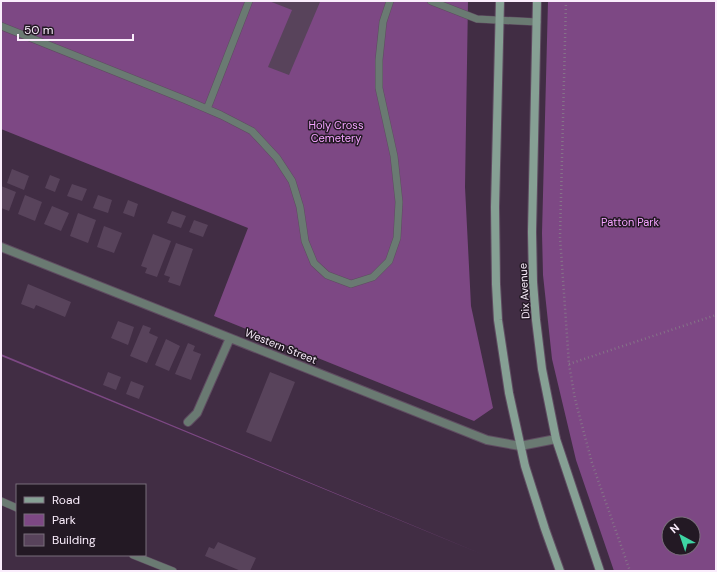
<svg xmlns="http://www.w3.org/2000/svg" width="717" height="572" viewBox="0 0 717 572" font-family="'DM Sans',sans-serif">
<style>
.green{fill:#7d4884;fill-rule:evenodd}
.building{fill:#58435b}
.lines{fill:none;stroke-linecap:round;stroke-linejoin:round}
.lane-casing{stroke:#5f4c61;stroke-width:8}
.street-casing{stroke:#5f4c61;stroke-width:10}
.secondary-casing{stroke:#5f4c61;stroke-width:10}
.path{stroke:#857388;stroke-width:2.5;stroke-dasharray:1 3;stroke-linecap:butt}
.lane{stroke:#6a7a72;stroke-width:7}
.street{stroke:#6a7a72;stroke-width:8}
.secondary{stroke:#86a094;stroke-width:8}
.labels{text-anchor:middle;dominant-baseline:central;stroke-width:3;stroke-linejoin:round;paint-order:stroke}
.park-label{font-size:11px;fill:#f5a3ff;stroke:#231924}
.street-label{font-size:11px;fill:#faedfc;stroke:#231924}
</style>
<rect width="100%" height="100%" fill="#412d44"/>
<path class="green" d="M1 1H468L465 187 471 306 493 408 474 421 214 316 248 228 1 129Z
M548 1H716V571H614L576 460 552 359 543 275 542 233ZM669 524H693V548H669Z
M1 354 484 555 1 356Z"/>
<path class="building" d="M269 1 320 2 289 75 268 67 292 10Z
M12 169 29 176 24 190 7 183Z
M50 175 60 179 55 192 45 188Z
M72 184 87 189 82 201 67 196Z
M1 186 16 192 9 211 1 208Z
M25 195 42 202 35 221 18 214Z
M98 195 112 200 108 213 93 208Z
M128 200 138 204 134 217 123 213Z
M52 206 69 213 61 231 44 224Z
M172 211 186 216 181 228 167 223Z
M78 213 96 220 88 243 70 236Z
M194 220 208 225 203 237 189 232Z
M104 226 122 233 114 253 97 247Z
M153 234 171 241 157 277 145 273 147 268 141 266Z
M176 243 193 249 180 286 168 282 170 277 164 275Z
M28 284 71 302 65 317 36 305 34 309 21 304Z
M118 321 134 327 128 345 111 338Z
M143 325 151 328 149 333 158 337 147 363 130 356Z
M166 339 180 346 169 371 155 365Z
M188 343 195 346 193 351 201 354 191 380 175 374Z
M108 372 121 377 116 390 103 385Z
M270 372 295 382 271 442 246 432Z
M131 381 144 386 139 399 126 394Z
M218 542 256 558 250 571H241L205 556 209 547 214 549Z"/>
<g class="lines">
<defs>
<path id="lane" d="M431 1 477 19 537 22
M1 26 186 100 221 115 252 131 277 158 292 181 300 207 305 241 314 263 327 275 351 284 373 277 389 261 397 238 399 202 394 156 379 88V60L383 22 390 1
M207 109 249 1
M1 501 17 508
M133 555 173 571"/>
<path id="street" d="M1 247 487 440 520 446 556 439
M188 422 197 413 230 338"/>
<path id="secondary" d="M500 1 495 207 496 284 498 320 509 393 525 466 545 529 560 571
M537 1 532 232 533 282 536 320 542 369 556 439 600 571"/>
</defs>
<use href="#lane" class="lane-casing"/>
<use href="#street" class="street-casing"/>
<use href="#secondary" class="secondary-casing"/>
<path class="path" d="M566 1 560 237 569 364 575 399 592 463 630 571
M569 364 716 315"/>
<use href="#lane" class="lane"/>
<use href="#street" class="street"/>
<use href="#secondary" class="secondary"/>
</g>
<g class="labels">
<g class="park-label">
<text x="336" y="125">Holy Cross<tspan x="336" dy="13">Cemetery</tspan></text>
<text x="630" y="222">Patton Park</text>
</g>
<g class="street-label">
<text transform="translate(524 291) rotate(-93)">Dix Avenue</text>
<text transform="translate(281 346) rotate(22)">Western Street</text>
</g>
</g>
<rect width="717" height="572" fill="none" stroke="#faedfc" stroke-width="4"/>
<rect x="16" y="484" width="130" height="72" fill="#231924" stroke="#796e7a"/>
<rect x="24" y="497" width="20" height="6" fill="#86a094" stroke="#796e7a"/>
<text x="52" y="504" font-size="12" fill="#faedfc">Road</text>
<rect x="24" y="514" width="20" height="12" fill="#7d4884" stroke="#796e7a"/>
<text x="52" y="524" font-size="12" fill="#faedfc">Park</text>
<rect x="24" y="534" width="20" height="12" fill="#58435b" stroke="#796e7a"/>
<text x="52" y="544" font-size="12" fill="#faedfc">Building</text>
<g transform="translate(681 536) rotate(320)"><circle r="19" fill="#231924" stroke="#796e7a"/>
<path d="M0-3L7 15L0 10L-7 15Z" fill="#3ed4a3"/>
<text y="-6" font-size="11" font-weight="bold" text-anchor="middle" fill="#faedfc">N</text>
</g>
<path d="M18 34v6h115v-6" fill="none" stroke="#faedfc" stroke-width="2"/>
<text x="24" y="34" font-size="12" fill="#faedfc" stroke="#231924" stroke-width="3" paint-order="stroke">50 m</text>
</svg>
